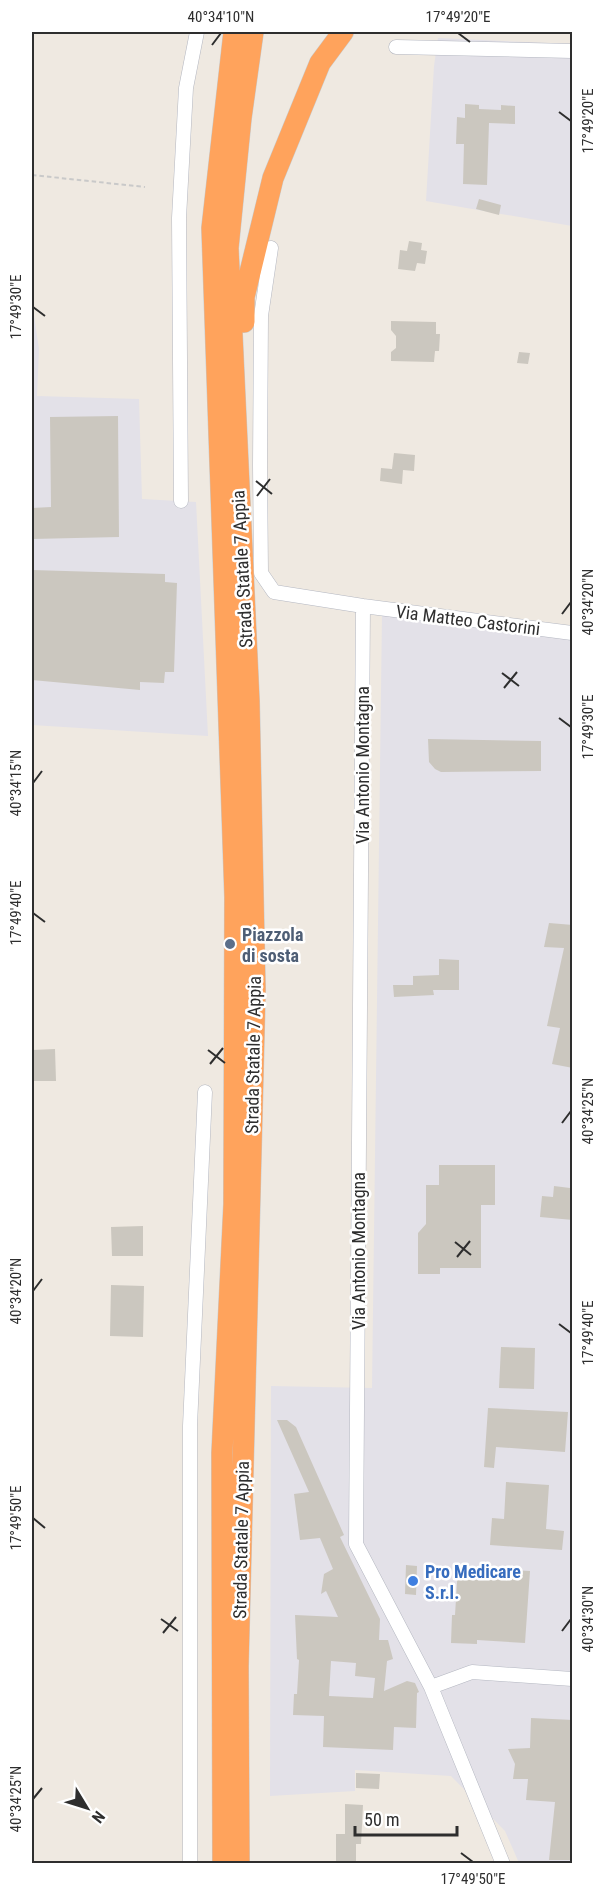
<svg xmlns="http://www.w3.org/2000/svg" width="604" height="1895" viewBox="0 0 604 1895" font-family="'Roboto Condensed',sans-serif">
<style>
.industrial{fill:#e3e1e8}
.building{fill:#cbc7bf;fill-rule:evenodd}
.lines{fill:none;stroke-linecap:round;stroke-linejoin:round}
.minor-casing{stroke:#b4b7c1;stroke-width:15}
.highway-casing{stroke:#c9c9c9;stroke-width:22}
.path{stroke:#c9c9c9;stroke-width:2;stroke-dasharray:4.5 3;stroke-linecap:butt}
.minor{stroke:#fff;stroke-width:14}
.highway{stroke:#ffa35c;stroke-width:21}
.ticks{fill:none;stroke:#2e2e2e;stroke-width:2}
.service-dot{fill:#5c6f8a;stroke:#fff;stroke-width:2}
.shop-dot{fill:#3f7fe0;stroke:#fff;stroke-width:2}
.labels{text-anchor:middle;dominant-baseline:central;stroke-width:5;stroke-linejoin:round;paint-order:stroke}
.street-label{font-size:18px;fill:#2e2e2e;stroke:#fff}
.service-label{font-size:18px;font-weight:bold;fill:#4e5e75;stroke:#fff;text-anchor:start}
.shop-label{font-size:18px;font-weight:bold;fill:#366cbe;stroke:#fff;text-anchor:start}
.neatline{fill:none;stroke:#2e2e2e;stroke-width:2}
.ticks-label{font-size:15px;text-anchor:middle;fill:#2e2e2e}
</style>
<rect width="100%" height="100%" fill="#efe9e1"/>
<path class="industrial" d="M438 38 572 44V226L426 201 434 66Z
M32 302 39 349 37 396 139 399 142 499 196 502 208 736 32 725Z
M382 614 572 636V1863H519L505 1831 451 1776 355 1770V1791L270 1796 271 1386 372 1388Z"/>
<path class="building" d="M465 104 479 105V109L501 110V105L515 106V124L489 123 487 185 463 184 464 144H456L457 117 465 118Z
M479 199 501 205 499 215 476 209Z
M409 241 422 243 421 250 427 251 425 264 417 263 415 271 398 269 400 250 407 251Z
M391 321 436 322V334H440L439 351H435L434 362 391 361V352L396 348V336L391 330Z
M519 352 530 353 528 364 517 363Z
M118 416 119 537 32 539V508L51 507 50 417Z
M394 453 415 455 414 471 403 470 402 484 380 481 381 468 392 469Z
M32 570 165 574V582L177 583 174 672H165L164 683 140 682V690L32 680Z
M428 739 541 741V771L441 772 435 769 429 762Z
M549 923 573 925V1068L552 1064 560 1028 547 1026 564 948 544 947Z
M439 959 459 960V990H433L434 995 394 997 393 985H413V976L439 975Z
M55 1049 56 1081H32V1050Z
M439 1165H495V1205H481V1268H440V1274H418V1233L426 1224V1185H439Z
M554 1186 570 1188V1199L573 1200V1220L540 1217 542 1196 553 1197Z
M143 1226V1256H112L111 1227Z
M111 1285 144 1286 143 1337 110 1336Z
M501 1347 535 1348 534 1389 499 1388Z
M488 1408 568 1412 565 1452 496 1447 494 1468 484 1467Z
M277 1420H287L296 1427 344 1535 340 1537 380 1619 379 1640H388L393 1659 387 1661 384 1691 407 1681 415 1683 419 1692 417 1693 416 1728 394 1727 393 1750 323 1747 324 1716 293 1715 294 1694H297L299 1660 297 1659 295 1615 338 1617 326 1591 321 1594 324 1574 333 1569 320 1538 300 1540 294 1494 309 1492ZM331 1661 356 1663 355 1676 375 1678 373 1698 329 1696Z
M506 1482 549 1485 546 1529 564 1531 562 1550 490 1545 492 1518 504 1519Z
M406 1565 417 1566 416 1595 405 1594Z
M458 1567 530 1571 525 1643 477 1640V1644L451 1643 452 1615H455Z
M531 1718 573 1720V1860H549L555 1802 526 1800 528 1779H513L515 1764 508 1749 530 1748Z
M356 1773 380 1774 379 1789 356 1788Z
M345 1804 363 1805 361 1844H356V1863H336V1834H345Z"/>
<g class="lines">
<defs>
<path id="minor" d="M396 47 572 51
M271 248 261 316 260 465 261 573 274 592 363 606 572 633
M181 501 179 218 186 88 197 32
M363 606 356 1544 431 1687 503 1864
M431 1687 472 1672 572 1679
M190 1864V1426L205 1092"/>
<path id="highway" d="M244 322V297L273 178 320 63 343 32
M223 1864 222 1453 234 1204 235 897 212 228 234 32
M239 1864 238 1666 255 990 249 701 228 248 241 118 253 32"/>
</defs>
<use href="#minor" class="minor-casing"/>
<use href="#highway" class="highway-casing"/>
<path class="path" d="M32 175 145 187"/>
<use href="#minor" class="minor"/>
<use href="#highway" class="highway"/>
</g>
<path class="ticks" d="M458 33 470 42M212 45 221 33M559 112 571 121M33 307 45 316M256 481 272 494M257 496 270 479M562 614 571 602M502 673 519 686M504 688 517 672M559 718 571 727M33 783 42 771M33 913 45 922M208 1050 225 1063M210 1064 223 1048M562 1123 571 1111M455 1242 471 1255M457 1257 470 1241M33 1291 42 1279M559 1324 571 1333M33 1518 45 1528M161 1619 178 1631M562 1631 571 1619M163 1633 176 1617M33 1799 42 1788M461 1853 473 1862"/>
<circle class="service-dot" cx="230" cy="944" r="6"/>
<circle class="shop-dot" cx="413" cy="1581" r="6"/>
<g class="labels">
<g class="street-label">
<text transform="translate(242 569) rotate(-93)">Strada Statale 7 Appia</text>
<text transform="translate(468 620) rotate(7)">Via Matteo Castorini</text>
<text transform="translate(362 765) rotate(-90)">Via Antonio Montagna</text>
<text transform="translate(253 1055) rotate(-89)">Strada Statale 7 Appia</text>
<text transform="translate(358 1251) rotate(-90)">Via Antonio Montagna</text>
<text transform="translate(241 1540) rotate(-89)">Strada Statale 7 Appia</text>
</g>
<g class="service-label">
<text x="242" y="934">Piazzola<tspan x="242" dy="21">di sosta</tspan></text>
</g>
<g class="shop-label">
<text x="425" y="1571">Pro Medicare<tspan x="425" dy="21">S.r.l.</tspan></text>
</g>
</g>
<rect width="604" height="1895" fill="none" stroke="#ffffff" stroke-width="66"/>
<g transform="translate(87 1808) rotate(128)" stroke="#ffffff" stroke-width="4.5" paint-order="stroke">
<path d="M0-4.5L10 22L0 15L-10 22Z" fill="#2e2e2e"/>
<text y="-9" font-size="16" font-weight="bold" text-anchor="middle" fill="#2e2e2e">N</text>
</g>
<path d="M355 1826v9h102v-9" fill="none" stroke="#2e2e2e" stroke-width="3"/>
<text x="364" y="1826" font-size="18" fill="#2e2e2e" stroke="#ffffff" stroke-width="4.5" paint-order="stroke">50 m</text>
<rect x="33" y="33" width="538" height="1829" class="neatline"/>
<g class="ticks-label">
<text x="221" y="22">40°34'10"N</text>
<text x="458" y="22">17°49'20"E</text>
<text transform="translate(588 121) rotate(-90)" y="5">17°49'20"E</text>
<text transform="translate(16 307) rotate(-90)" y="5">17°49'30"E</text>
<text transform="translate(588 602) rotate(-90)" y="5">40°34'20"N</text>
<text transform="translate(588 727) rotate(-90)" y="5">17°49'30"E</text>
<text transform="translate(16 783) rotate(-90)" y="5">40°34'15"N</text>
<text transform="translate(16 913) rotate(-90)" y="5">17°49'40"E</text>
<text transform="translate(588 1111) rotate(-90)" y="5">40°34'25"N</text>
<text transform="translate(16 1291) rotate(-90)" y="5">40°34'20"N</text>
<text transform="translate(588 1333) rotate(-90)" y="5">17°49'40"E</text>
<text transform="translate(16 1518) rotate(-90)" y="5">17°49'50"E</text>
<text transform="translate(588 1619) rotate(-90)" y="5">40°34'30"N</text>
<text transform="translate(16 1799) rotate(-90)" y="5">40°34'25"N</text>
<text x="473" y="1884">17°49'50"E</text>
</g>
</svg>
